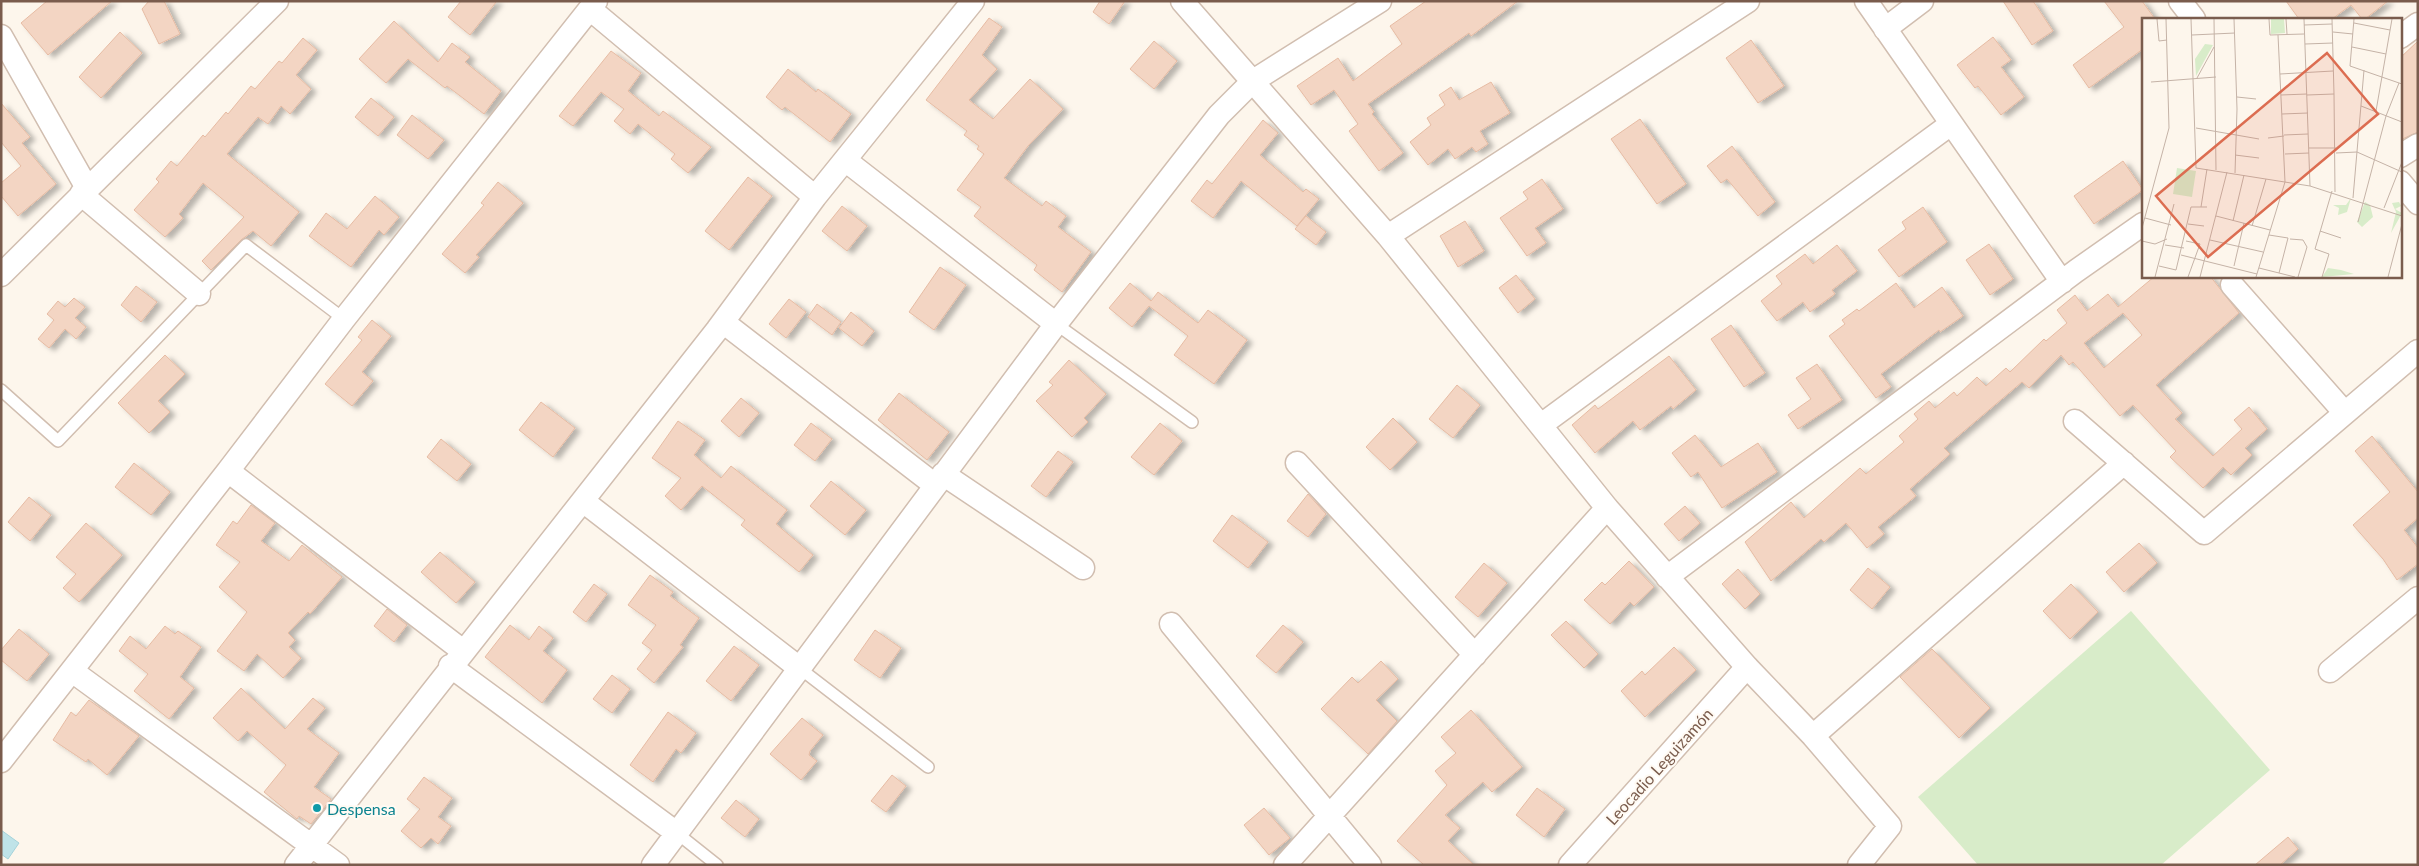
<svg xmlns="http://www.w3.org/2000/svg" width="2419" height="866" viewBox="0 0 2419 866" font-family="Lato,sans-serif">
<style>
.green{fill:#d8ecc9}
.water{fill:#bfe3e8;stroke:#a5d3da}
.building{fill:#f3d5c3;stroke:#e6bba3;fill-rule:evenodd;filter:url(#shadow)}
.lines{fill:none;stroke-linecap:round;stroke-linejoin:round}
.service-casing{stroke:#d1beb0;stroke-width:14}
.minor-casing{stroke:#d1beb0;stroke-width:25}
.service{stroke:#fff;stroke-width:11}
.minor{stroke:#fff;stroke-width:22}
.culture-dot{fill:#0f9aa8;stroke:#fffaf3;stroke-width:2}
.labels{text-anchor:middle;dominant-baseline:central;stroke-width:4;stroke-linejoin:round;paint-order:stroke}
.street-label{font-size:16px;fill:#7a5c4d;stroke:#fffaf3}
.culture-label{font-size:16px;fill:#0d838f;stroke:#fffaf3;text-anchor:start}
.inset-road{fill:none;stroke:#c5b3a7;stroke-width:1}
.view{fill:#dc6d51;fill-opacity:0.15;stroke:#dc6d51;stroke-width:2.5}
.inset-edge{fill:none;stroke:#7a5c4d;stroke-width:2.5}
</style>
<defs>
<filter id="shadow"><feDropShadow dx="5.5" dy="3" stdDeviation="2.5" flood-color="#0004"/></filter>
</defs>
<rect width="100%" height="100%" fill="#fdf6ec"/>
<path class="green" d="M2131 611 2270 770 2161 865H1978L1918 797Z"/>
<path class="water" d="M1 830 19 843 8 859 1 854Z"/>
<path class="building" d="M47 1H112L48 55 21 23Z
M149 1H164L180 34 159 44 142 9Z
M461 1H497L470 35 448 17Z
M1100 1H1125L1109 24 1093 12Z
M1426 1H1518L1471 36 1469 33 1368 104 1374 112 1372 114 1403 153 1379 171 1349 131 1358 124 1334 90 1311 105 1297 86 1338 58 1353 81 1402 44 1390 26Z
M2003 1H2033L2053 31 2032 45Z
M2104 1H2142L2155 19H2143V49L2089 88 2073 65 2124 27Z
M2286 1H2388L2365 19H2362L2351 5 2332 19H2299Z
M989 18 1002 27 982 55 997 69 969 100 993 119 1030 79 1063 109 1028 146 1004 178 1042 206 1046 201 1066 216 1058 227 1091 252 1062 292 1034 270 1037 265 974 216 981 207 957 190 984 154 977 149 979 146 964 135 967 131 926 100Z
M394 21 438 62 452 43 470 57 465 62 501 91 484 114 447 86 445 88 408 59 386 83 359 59Z
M120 32 142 53 101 98 79 77Z
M1993 37 2011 60 2001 67 2024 97 2001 115 1978 86 1975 88 1957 65Z
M303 38 317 50 296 75 311 89 290 114 281 106 268 124 258 117 227 154 299 212 271 246 253 231 241 240 211 270 202 261 244 217 203 183 179 214 183 218 165 237 134 210 159 182 156 179 171 161 177 166 203 135 205 137 226 112 228 114 251 86 255 89 279 61 282 63Z
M1751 40 1784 86 1758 103 1726 58Z
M1154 41 1177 61 1154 89 1130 69Z
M2418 41V132L2400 140V58Z
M611 51 641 73 628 91 659 116 663 111 711 147 688 173 671 159 675 154 638 124 630 134 614 121 624 109 601 92 573 126 559 116Z
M788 69 816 92 818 89 851 114 830 142 785 107 782 110 766 97Z
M1491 82 1510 113 1480 131 1488 144 1476 152 1472 147 1455 159 1448 149 1428 165 1410 142 1431 125 1427 118 1445 105 1439 95 1451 87 1459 100Z
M371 98 394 117 378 136 355 117Z
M1 103 30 137 22 143 56 184 18 216 1 196V183L21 166 1 142Z
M412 115 444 140 428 159 397 135Z
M1640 119 1686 184 1657 204 1611 139Z
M1263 120 1278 133 1260 155 1303 192 1306 189 1319 199 1297 226 1241 181 1213 218 1191 201 1207 180 1212 184Z
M1732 146 1775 202 1758 216 1727 179 1721 183 1707 166Z
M2123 161 2143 190 2094 224 2074 196Z
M748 177 772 196 729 250 705 231Z
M1542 179 1563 209 1535 228 1546 243 1527 256 1500 218 1528 199 1523 192Z
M498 182 523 203 476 255 479 257 465 273 442 254 484 205 481 203Z
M375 196 399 217 384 235 379 230 351 267 309 236 326 213 347 229Z
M842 206 867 226 847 251 822 231Z
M1923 207 1947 242 1899 277 1878 250 1906 229 1902 222Z
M1306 216 1326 232 1316 245 1295 229Z
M1465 221 1484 251 1458 267 1440 236Z
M1989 244 2013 279 1990 295 1966 260Z
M1837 245 1857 271 1832 290 1835 294 1810 312 1803 302 1777 321 1761 301 1782 284 1776 276 1805 254 1813 264Z
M940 267 966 285 934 330 909 312Z
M1516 275 1535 299 1518 313 1499 288Z
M2155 276H2210L2239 313 2156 385 2182 413 2175 419 2213 456 2242 429 2234 420 2249 407 2267 429 2245 448 2252 455 2231 475 2223 467 2203 488 2170 457 2176 451 2133 405 2120 416 2073 362 2069 365 2061 355 2029 388 2022 382 1944 448 1950 454 1910 489 1916 496 1878 527 1884 534 1867 548 1846 523 1824 542 1821 539 1771 581 1745 542 1791 502 1804 518 1860 468 1866 474 1904 442 1899 436 1918 419 1914 414 1929 401 1935 408 1954 392 1957 396 1977 377 1986 386 2006 368 2010 372 2044 339 2046 341 2067 323 2057 310 2075 295 2087 311 2108 294 2118 307ZM2123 313 2142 335 2104 368 2084 343Z
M1130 283 1151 301 1158 292 1198 323 1208 310 1247 340 1214 384 1174 355 1188 336 1149 306 1132 327 1109 308Z
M1896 283 1914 308 1942 287 1963 316 1940 332 1939 330 1881 374 1891 387 1876 398 1829 336 1845 324 1842 320 1857 309 1859 311Z
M136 286 157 302 141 322 121 305Z
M74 298 85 307 75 318 86 327 76 339 65 329 49 348 38 339 54 320 47 314 58 301 65 307Z
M789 299 806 312 786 338 769 324Z
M817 304 841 322 832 335 808 317Z
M851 312 874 331 862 346 839 328Z
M372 320 391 336 362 372 373 381 352 406 325 384 362 340 358 337Z
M1731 325 1765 373 1744 387 1711 339Z
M165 355 185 374 158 401 170 412 149 433 118 403Z
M1669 356 1696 390 1673 409 1671 406 1640 430 1633 421 1595 453 1572 425 1595 405 1598 409Z
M1069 360 1106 394 1084 418 1088 422 1072 437 1036 401 1053 385 1049 382Z
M1817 364 1842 400 1798 429 1788 415 1811 399 1796 378Z
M1457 385 1480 405 1453 438 1429 419Z
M899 393 949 432 927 460 878 420Z
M741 398 759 413 739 437 721 421Z
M541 402 575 428 553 457 519 430Z
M1393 418 1417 442 1390 470 1366 447Z
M678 421 705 440 694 455 721 478 731 466 787 510 776 524 813 555 799 572 741 525 745 520 702 486 681 510 665 496 681 478 652 458Z
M811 423 832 439 815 461 794 445Z
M1160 423 1182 441 1154 475 1131 457Z
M1695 435 1721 467 1758 443 1777 472 1722 508 1698 472 1691 477 1672 453Z
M2372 436 2418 492V518L2404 530 2418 548V564L2397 580 2383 559 2353 525 2390 492 2355 451Z
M441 439 471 464 457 481 427 457Z
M1058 451 1073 462 1046 497 1031 486Z
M134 463 170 492 151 515 115 487Z
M831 481 866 510 845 535 810 506Z
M1308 494 1326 514 1308 537 1287 521Z
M29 497 51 515 30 541 8 522Z
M251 505 275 523 261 541 289 561 302 545 342 577 310 614 308 612 288 633 295 640 289 647 301 658 283 678 257 654 244 671 217 651 247 612 219 587 240 562 216 545 233 521 237 524Z
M1685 506 1700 523 1679 541 1664 524Z
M1232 515 1268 542 1248 568 1213 541Z
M86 523 122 555 79 602 63 588 76 574 56 557Z
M2139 543 2157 563 2124 592 2106 572Z
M440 552 475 582 456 603 421 572Z
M1629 561 1654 587 1634 606 1630 602 1610 624 1584 600 1602 582 1605 585Z
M1484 563 1507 583 1478 617 1455 597Z
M1868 568 1890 587 1872 609 1850 590Z
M1738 569 1760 594 1745 609 1722 584Z
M650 575 673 592 670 596 699 618 680 645 683 647 654 683 637 669 652 650 642 643 656 625 628 605Z
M594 584 607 594 586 622 573 612Z
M2071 584 2098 612 2070 639 2043 611Z
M387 609 407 625 394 642 374 626Z
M1566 621 1598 654 1584 668 1551 635Z
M510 625 529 640 539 626 553 638 543 651 567 670 542 703 485 657Z
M1283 625 1303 642 1276 673 1256 656Z
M165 626 175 634 178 631 201 647 180 677 194 688 169 719 134 691 148 674 119 651 130 636 146 649Z
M19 629 49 654 27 681 1 660V650Z
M875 630 901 648 880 678 854 660Z
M734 646 759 665 731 701 706 681Z
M1674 647 1696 670 1645 717 1621 691 1642 671 1645 675Z
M1932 649 1990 708 1959 738 1900 677Z
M1381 661 1398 679 1376 700 1397 721 1368 754 1321 709 1352 677 1358 683Z
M612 675 630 689 612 713 593 699Z
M241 688 285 729 313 698 325 708 307 729 339 753 314 787 331 799 311 824 299 816 297 819 264 792 286 765 247 731 238 741 213 718Z
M89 700 139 736 107 775 88 759 86 762 53 740 71 712 76 716Z
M1471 710 1522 767 1492 792 1483 782 1445 815 1460 828 1448 841 1474 865H1424L1397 841 1447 785 1435 771 1456 753 1441 737Z
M668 712 696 733 681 753 676 749 653 782 630 765Z
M802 718 823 735 810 751 809 755 817 761 801 780 770 754Z
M892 775 906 786 886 812 871 801Z
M424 777 452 798 438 817 451 826 438 844 431 838 421 848 401 831 420 809 407 799Z
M1537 788 1565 809 1544 837 1516 815Z
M736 800 759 819 745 837 721 818Z
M1264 808 1290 838 1269 855 1244 825Z
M2288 837 2298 849 2280 865H2255Z"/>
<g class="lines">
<defs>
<path id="service" d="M1056 324 1192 422
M1 390 58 441 246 245 344 319
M798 667 928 767
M678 834 717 865"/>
<path id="minor" d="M1182 1 1388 236 1607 508 1747 667 1813 736 1890 826 1859 865
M1866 1 2062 282
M2180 1 2194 19
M590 9 815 197
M1885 29 1922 1
M1 36 87 188
M2400 37 2418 24
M2400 156 2418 145
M845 160 1056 324
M2400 182 2418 203
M81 194 199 294
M1388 236 1748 1
M1 275 277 1
M2232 285 2345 413
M723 322 935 485
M2075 421 2204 533 2418 351
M1541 425 1951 124
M1297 463 1475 655
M228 471 344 319 596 1
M943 474 1083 568
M583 501 798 667
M1667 577 2076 271 2143 224
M1171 624 1370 865
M450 666 678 834
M72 671 338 865
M2330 671 2418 598
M1813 736 2124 463
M1 761 228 471 463 651
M296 865 717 330 815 197 973 1
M653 865 1056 324 1219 115 1253 81 1380 1
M1285 865 1607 508
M1570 865 1747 667"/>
</defs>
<use href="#service" class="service-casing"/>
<use href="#minor" class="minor-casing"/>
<use href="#service" class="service"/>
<use href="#minor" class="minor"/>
</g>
<circle class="culture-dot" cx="317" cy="808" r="5"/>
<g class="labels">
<g class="street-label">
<text transform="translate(1659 766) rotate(-48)">Leocadio Leguizamón</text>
</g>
<g class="culture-label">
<text x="327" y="808">Despensa</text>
</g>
</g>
<g transform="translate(2142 18)">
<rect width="260" height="260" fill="#fdf6ec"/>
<path d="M129 1H142L143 15 129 16ZM63 26 71 27 54 58 53 41ZM35 150 54 153 50 179 31 176ZM209 180 205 194 196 197 197 190 191 187H204ZM223 184 228 187 231 199 220 209 215 204ZM257 184 259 188 253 191 260 195 249 215 254 194 250 185ZM186 250 199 252 212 256 180 259Z" fill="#d8ecc9"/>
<path class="inset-road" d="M15 1 17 23 25 22M49 1 54 150 168 168 260 198M72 1 74 152M92 1 95 91 93 155M127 1 128 17 162 16M144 1 145 16M162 1 168 168M212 1 208 48 260 66M212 5 248 12M162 7 190 6M191 14 211 16M50 17 93 15M163 26 191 25M210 29 244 36M138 56 191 53M55 60 72 29M9 64 74 59M192 76 193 174M139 77 165 76M165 77 192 76 190 1M95 79 114 81M219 88 260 104M234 93 250 1M140 96 166 95M54 110 117 121M142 117 166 116M126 120 142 118M167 130H194M194 135 215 134 260 154M143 136 167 135M93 137 117 140M211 180 222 52M59 189 65 151M242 190 260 144M74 198 128 212M3 200 29 207M91 203 102 157M216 204 244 98 257 65M46 206 62 208M110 208 124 161M0 210 27 110 24 1M178 213 199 220M127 217 146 220 137 255M148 221 161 222 165 229 156 259M68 222 121 234M0 223 13 226 25 221M44 223 58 226 46 259M23 227 42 230M39 237 115 256M17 248 34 252 49 189H65M92 248 102 205M117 250 153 259M13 259 32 186M58 259 85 154M114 259 143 164 136 17M180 259 187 236 173 231 190 173M246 259 260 206"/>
<path class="view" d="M185 35 236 96 66 239 14 178Z"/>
<rect width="260" height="260" class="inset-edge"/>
</g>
<rect width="2419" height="866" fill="none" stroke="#7a5c4d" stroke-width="5"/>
</svg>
